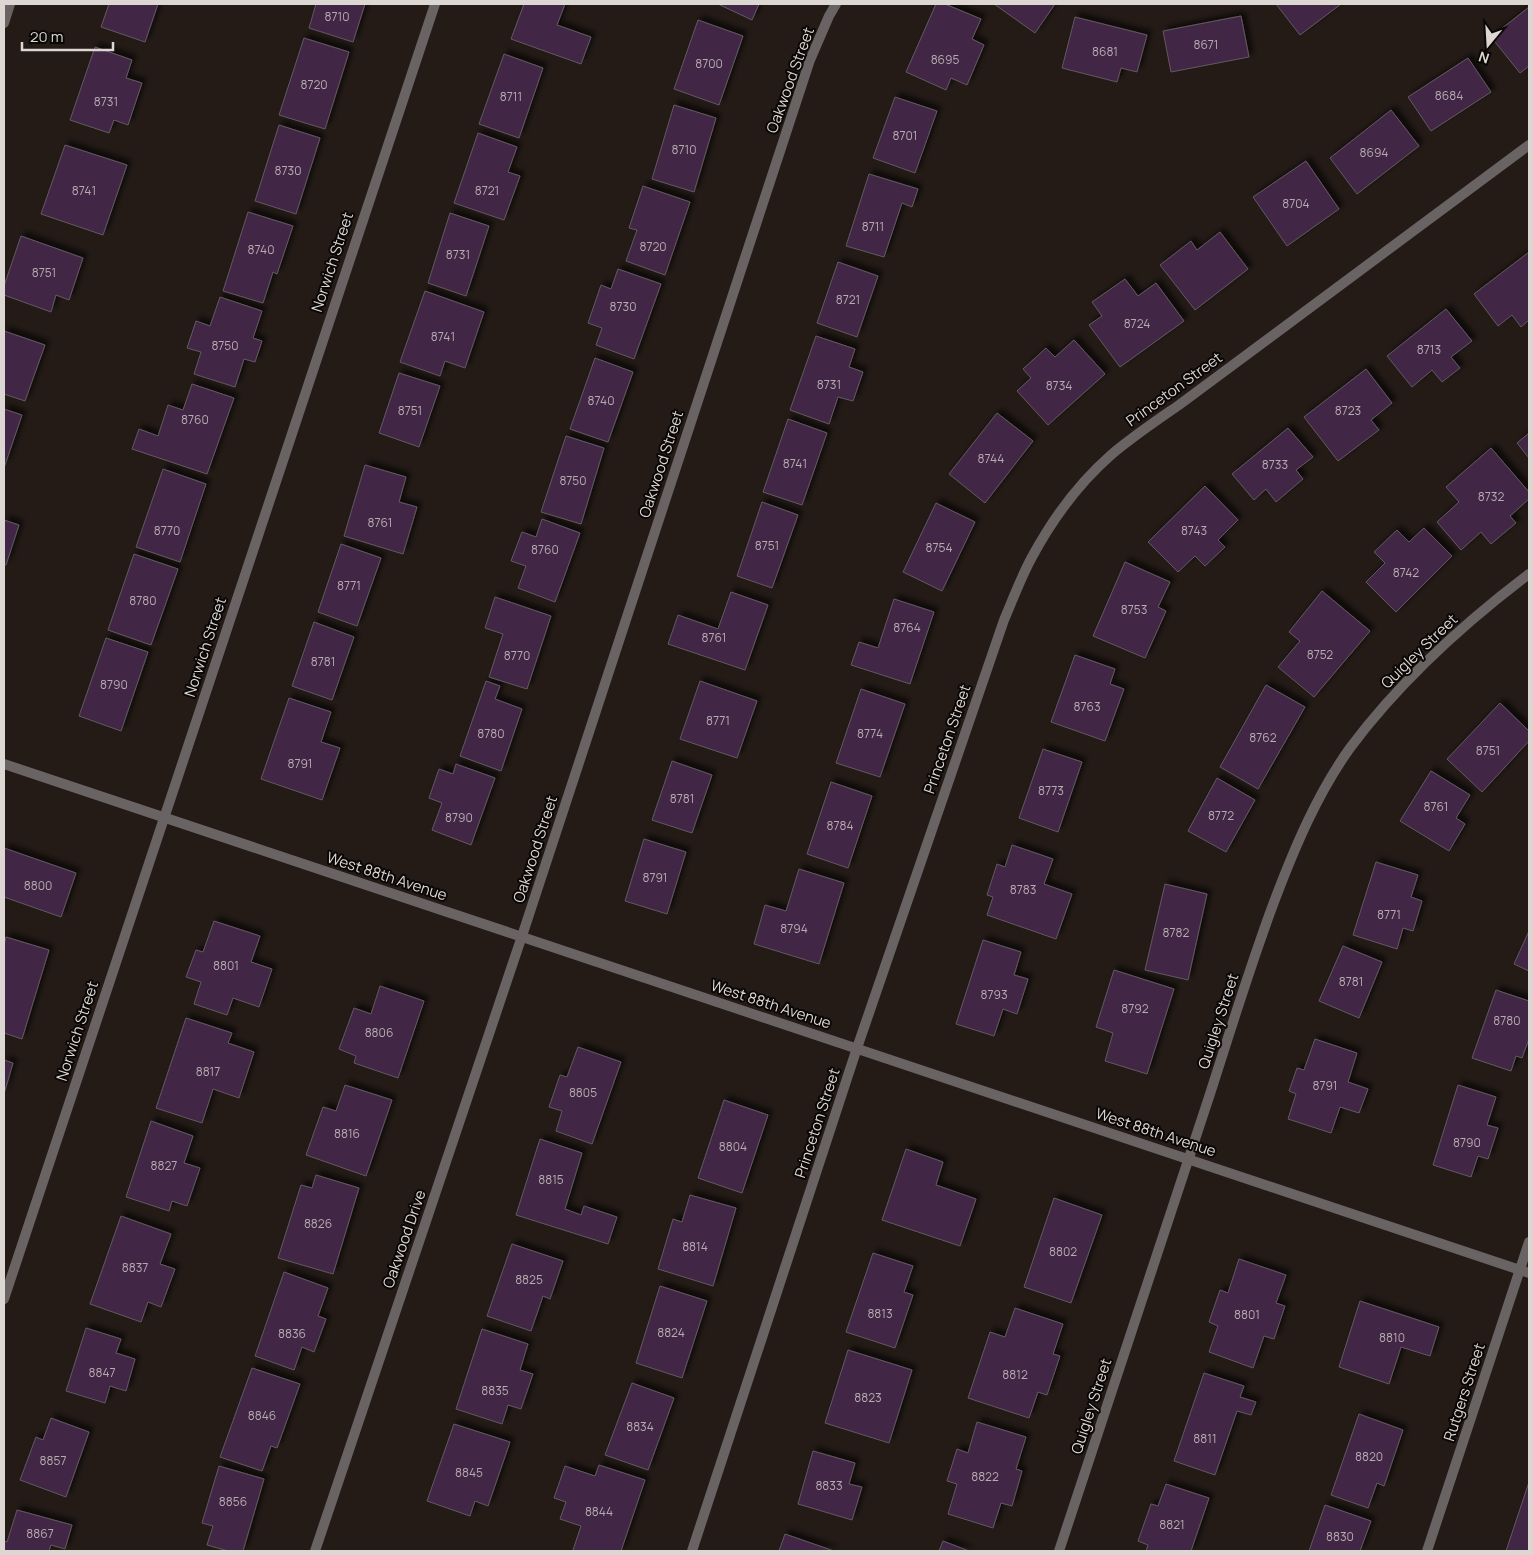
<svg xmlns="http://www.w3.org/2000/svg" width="1533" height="1555" viewBox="0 0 1533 1555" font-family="Manrope,sans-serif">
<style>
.building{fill:#422744;stroke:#615961;filter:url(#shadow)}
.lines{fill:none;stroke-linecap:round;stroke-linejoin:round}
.minor{stroke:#696363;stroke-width:10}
.tertiary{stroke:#696363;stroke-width:10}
.labels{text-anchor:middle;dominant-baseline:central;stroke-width:4;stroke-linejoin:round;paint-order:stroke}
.number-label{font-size:12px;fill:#b6abb0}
.street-label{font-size:15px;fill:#ddd7d4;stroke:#0a0706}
</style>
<defs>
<filter id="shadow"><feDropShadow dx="4.5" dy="-4.5" stdDeviation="2.5" flood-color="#0009"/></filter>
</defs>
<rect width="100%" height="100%" fill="#241b17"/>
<path class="building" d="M109 4H158L145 42 101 27Z
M316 4H365L353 42 309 28Z
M524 4H565L557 25 591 37 581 64 511 39Z
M718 4H759L752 20Z
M936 4H945L981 19 972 39 984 45 967 85 951 78 946 90 906 72Z
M994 4H1055L1035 33Z
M1276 4H1341L1300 35Z
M1529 7V66L1520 73 1491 37Z
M1241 16 1249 57 1171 72 1163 31Z
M1075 17 1147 35 1137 72 1121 68 1117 82 1062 68Z
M698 20 743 36 719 105 674 89Z
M304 38 349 52 325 129 279 115Z
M95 47 132 60 126 78 142 83 128 125 114 120 109 133 70 120Z
M504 54 543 68 519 138 479 124Z
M1468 58 1491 92 1431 131 1408 97Z
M895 97 937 111 915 173 873 158Z
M674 105 716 118 694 192 652 179Z
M1391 110 1419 146 1357 194 1330 158Z
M279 125 320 138 296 214 255 201Z
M478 133 517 147 508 172 520 176 504 220 454 203Z
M65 145 127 165 103 235 41 214Z
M1306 161 1339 209 1287 246 1253 197Z
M869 174 918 189 912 207 902 203 884 257 846 246Z
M643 186 690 202 665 275 626 261 637 230 629 228Z
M248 212 293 226 277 274 273 272 263 303 223 291Z
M450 213 489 226 466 296 428 283Z
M1220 232 1248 269 1195 310 1160 265 1191 241 1197 250Z
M21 236 83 258 69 300 56 295 51 312 4 295V286Z
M1529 252V320L1521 327 1512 315 1498 326 1474 294Z
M838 262 878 276 857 337 817 323Z
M618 269 661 284 634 359 596 345 602 328 588 323 601 285 611 289Z
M1125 279 1138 296 1156 283 1184 321 1120 367 1089 325 1102 316 1092 302Z
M425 291 484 312 465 368 445 361 440 376 400 362Z
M220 297 262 311 253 338 262 341 255 362 244 359 235 387 194 374 201 352 187 348 196 321 210 326Z
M1446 309 1472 341 1451 357 1460 368 1442 382 1432 370 1412 387 1387 356Z
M4 331 45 345 25 401 4 394Z
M816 336 855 349 849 367 863 372 853 401 838 397 829 424 790 410Z
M1074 340 1105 374 1048 425 1017 391 1031 378 1023 369 1046 348 1055 357Z
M595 358 633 372 608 442 570 429Z
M1366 369 1392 403 1371 420 1379 430 1338 461 1304 417Z
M399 373 440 386 419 447 379 433Z
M192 384 234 398 207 474 132 449 139 429 158 436 168 405 183 410Z
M4 409 22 415 4 468Z
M997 413 1033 441 985 503 949 474Z
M788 419 827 433 802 505 763 492Z
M1288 428 1313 457 1296 470 1303 479 1276 502 1266 489 1254 500 1232 474Z
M1529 433V458L1517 443Z
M566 436 604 448 581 524 541 512Z
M1491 448 1529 492V499L1510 516 1516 523 1491 544 1481 532 1461 550 1437 522 1459 502 1446 487Z
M365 465 406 477 399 502 417 507 403 554 344 536Z
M163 469 206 484 180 562 136 547Z
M1205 486 1238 520 1218 540 1225 547 1205 566 1195 556 1178 572 1148 542Z
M762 502 798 515 772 588 737 576Z
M936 503 975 522 942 591 903 572Z
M542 519 580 533 555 602 518 588 526 566 511 561 522 532 536 537Z
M4 520 19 525 6 565H4Z
M1424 528 1452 556 1396 612 1366 582 1385 563 1374 552 1397 530 1409 542Z
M341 544 381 558 357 626 318 612Z
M134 554 178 569 151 645 108 630Z
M1125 562 1170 582 1158 607 1166 611 1145 658 1093 636Z
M1322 591 1370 631 1314 697 1278 667 1300 641 1289 632Z
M731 592 768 605 745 670 668 644 678 615 718 629Z
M495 597 551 616 527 689 489 677 503 634 485 628Z
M894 599 934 612 910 684 851 665 859 642 878 648Z
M314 622 354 637 332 700 292 686Z
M106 638 148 652 121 731 79 716Z
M1075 655 1115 669 1110 684 1124 689 1105 741 1051 722Z
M486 681 500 686 495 699 522 709 501 771 460 756Z
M700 681 757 701 737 758 680 739Z
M1266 685 1305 707 1258 789 1220 767Z
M861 689 905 704 880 777 836 763Z
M289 698 331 712 321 742 340 748 322 800 261 779Z
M1500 703 1529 731V741L1482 792 1447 759Z
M1043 749 1082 762 1058 832 1019 818Z
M672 761 712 775 692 833 652 820Z
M456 764 495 778 471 845 432 830 442 803 429 798 439 769 453 774Z
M1431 771 1470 795 1456 818 1465 824 1449 851 1400 821Z
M1217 778 1255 800 1226 852 1188 831Z
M831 782 872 796 848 868 807 854Z
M644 839 686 852 667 914 625 901Z
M1012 845 1053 859 1044 884 1072 894 1056 939 987 915 993 897 987 895 997 864 1005 867Z
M4 848 76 873 61 917 4 897Z
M1376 862 1418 875 1411 897 1422 901 1413 931 1403 928 1397 949 1353 935Z
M799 869 844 883 819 964 754 944 765 905 786 911Z
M1165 884 1207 894 1188 980 1145 970Z
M214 921 260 936 251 962 272 969 259 1007 233 998 227 1015 194 1004 201 982 186 977 196 950 203 952Z
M1529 931V971L1514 964Z
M6 937 49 950 22 1039 4 1033V945Z
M983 940 1021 952 1014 975 1028 979 1017 1014 1003 1009 994 1036 956 1024Z
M1343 946 1382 962 1359 1018 1319 1001Z
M1114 970 1174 989 1147 1074 1105 1061 1113 1033 1096 1027Z
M380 986 424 1001 398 1078 354 1063 356 1056 339 1049 354 1008 371 1014Z
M1496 990 1529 1001V1039L1522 1058 1516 1056 1511 1071 1472 1058Z
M186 1018 232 1033 228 1043 254 1052 239 1098 213 1089 202 1123 156 1108Z
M1315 1039 1357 1053 1348 1082 1368 1089 1359 1113 1340 1107 1331 1133 1288 1119 1296 1094 1289 1091 1297 1068 1304 1070Z
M578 1047 621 1062 592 1144 556 1131 562 1111 549 1107 560 1075 567 1077Z
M4 1060 13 1063 4 1094Z
M345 1085 392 1100 366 1176 306 1155 323 1107 336 1111Z
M1458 1085 1496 1097 1487 1125 1498 1128 1488 1159 1478 1156 1471 1177 1433 1165Z
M724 1100 768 1115 742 1193 698 1178Z
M151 1121 193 1136 184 1163 200 1168 187 1206 172 1201 169 1211 126 1197Z
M540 1139 582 1153 565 1209 581 1215 584 1206 617 1217 608 1244 516 1215Z
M906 1149 943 1162 936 1185 976 1199 960 1246 882 1220Z
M316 1175 359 1188 333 1274 278 1258 301 1185 312 1188Z
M690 1195 736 1208 713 1286 658 1269 673 1219 682 1222Z
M1054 1198 1102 1215 1071 1303 1024 1287Z
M121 1216 171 1234 160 1264 175 1269 161 1307 148 1302 141 1322 90 1304Z
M512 1244 563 1261 550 1299 543 1296 531 1331 487 1316Z
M873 1253 913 1266 904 1292 913 1295 895 1348 846 1332Z
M1239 1259 1286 1275 1276 1303 1285 1306 1274 1339 1264 1336 1253 1368 1209 1352 1218 1326 1209 1322 1220 1290 1228 1293Z
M284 1272 328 1288 318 1316 326 1319 314 1352 302 1347 294 1370 255 1356Z
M660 1286 707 1301 682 1378 636 1363Z
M1360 1301 1439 1327 1430 1356 1401 1347 1389 1384 1339 1367Z
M1015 1308 1063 1324 1053 1354 1060 1356 1047 1395 1038 1392 1029 1418 968 1398 990 1332 1005 1337Z
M86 1328 121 1339 116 1353 135 1359 126 1391 110 1386 105 1403 66 1391Z
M482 1329 528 1344 520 1370 533 1374 521 1409 508 1405 502 1424 456 1409Z
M848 1350 912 1370 889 1443 825 1423Z
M252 1368 300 1384 277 1448 271 1446 262 1471 220 1457Z
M1204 1373 1244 1386 1240 1397 1256 1402 1251 1415 1237 1411 1215 1475 1174 1461Z
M632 1383 674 1398 648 1470 605 1455Z
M1359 1414 1403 1430 1384 1486 1377 1483 1368 1508 1331 1495Z
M51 1418 89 1432 66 1497 20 1480 36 1437 43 1440Z
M977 1422 1026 1437 1016 1469 1022 1471 1012 1506 1001 1503 993 1528 948 1514 957 1484 947 1481 957 1449 968 1453Z
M454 1424 510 1442 488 1506 475 1501 470 1516 427 1501Z
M813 1451 855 1463 849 1484 862 1487 852 1520 798 1504Z
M599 1465 645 1480 621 1551H576L573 1550 581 1526 560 1519 566 1502 554 1498 565 1466 595 1476Z
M219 1466 264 1479 243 1551H228L207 1545 213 1526 202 1523Z
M1529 1482V1551H1506Z
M1166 1484 1209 1498 1191 1551H1146L1148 1545 1138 1541 1151 1504 1158 1506Z
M1325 1505 1371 1521 1360 1551H1309Z
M17 1510 72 1525 65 1549 51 1545 49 1551H4V1541L7 1542Z
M785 1534 834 1551H779Z
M943 1541 969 1551H939Z"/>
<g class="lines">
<path class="minor" d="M4 23 10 4
M4 1299 435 4
M315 1551 522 936 810 60 829 16 836 4
M692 1551 857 1048 1004 620C1013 599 1021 577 1032 557 1052 520 1079 483 1111 455 1132 437 1156 421 1179 405L1529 145
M1059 1551C1109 1400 1160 1249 1209 1097 1230 1032 1250 966 1274 902 1294 849 1317 794 1350 748 1400 681 1463 624 1529 574
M1427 1551 1529 1242"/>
<path class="tertiary" d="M4 764 1529 1273"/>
</g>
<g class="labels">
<g class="number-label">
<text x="337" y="16">8710</text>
<text x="1206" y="44">8671</text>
<text x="1105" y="51">8681</text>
<text x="945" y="59">8695</text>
<text x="709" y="63">8700</text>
<text x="314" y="84">8720</text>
<text x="1449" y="95">8684</text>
<text x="511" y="96">8711</text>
<text x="106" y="101">8731</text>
<text x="905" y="135">8701</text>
<text x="684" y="149">8710</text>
<text x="1374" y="152">8694</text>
<text x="288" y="170">8730</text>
<text x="84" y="190">8741</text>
<text x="487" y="190">8721</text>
<text x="1296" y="203">8704</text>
<text x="873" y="226">8711</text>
<text x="653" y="246">8720</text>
<text x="261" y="249">8740</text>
<text x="458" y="254">8731</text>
<text x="44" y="272">8751</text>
<text x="848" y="299">8721</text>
<text x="623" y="306">8730</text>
<text x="1137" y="323">8724</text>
<text x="443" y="336">8741</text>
<text x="225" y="345">8750</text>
<text x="1429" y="349">8713</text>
<text x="829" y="384">8731</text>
<text x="1059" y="385">8734</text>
<text x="601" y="400">8740</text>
<text x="410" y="410">8751</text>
<text x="1348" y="410">8723</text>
<text x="195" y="419">8760</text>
<text x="991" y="458">8744</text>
<text x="795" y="463">8741</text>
<text x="1275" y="464">8733</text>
<text x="573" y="480">8750</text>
<text x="1491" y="496">8732</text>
<text x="380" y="522">8761</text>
<text x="167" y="530">8770</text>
<text x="1194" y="530">8743</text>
<text x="767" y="545">8751</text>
<text x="939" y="547">8754</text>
<text x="545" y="549">8760</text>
<text x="1406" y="572">8742</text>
<text x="349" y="585">8771</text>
<text x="143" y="600">8780</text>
<text x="1134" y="609">8753</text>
<text x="907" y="627">8764</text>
<text x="714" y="637">8761</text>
<text x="1320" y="654">8752</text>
<text x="517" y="655">8770</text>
<text x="323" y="661">8781</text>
<text x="114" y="684">8790</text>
<text x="1087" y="706">8763</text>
<text x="718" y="720">8771</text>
<text x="491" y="733">8780</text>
<text x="870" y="733">8774</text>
<text x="1263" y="737">8762</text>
<text x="1488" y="750">8751</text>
<text x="300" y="763">8791</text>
<text x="1051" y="790">8773</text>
<text x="682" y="798">8781</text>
<text x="1436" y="806">8761</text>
<text x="1221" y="815">8772</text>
<text x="459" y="817">8790</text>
<text x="840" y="825">8784</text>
<text x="655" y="877">8791</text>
<text x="38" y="885">8800</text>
<text x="1023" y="889">8783</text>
<text x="1389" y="914">8771</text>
<text x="794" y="928">8794</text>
<text x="1176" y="932">8782</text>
<text x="226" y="965">8801</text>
<text x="1351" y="981">8781</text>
<text x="994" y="994">8793</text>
<text x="1135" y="1008">8792</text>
<text x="1507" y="1020">8780</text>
<text x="379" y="1032">8806</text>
<text x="208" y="1071">8817</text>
<text x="1325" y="1085">8791</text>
<text x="583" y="1092">8805</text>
<text x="347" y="1133">8816</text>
<text x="1467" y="1142">8790</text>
<text x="733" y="1146">8804</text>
<text x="164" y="1165">8827</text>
<text x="551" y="1179">8815</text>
<text x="318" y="1223">8826</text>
<text x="695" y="1246">8814</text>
<text x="1063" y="1251">8802</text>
<text x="135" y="1267">8837</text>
<text x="529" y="1279">8825</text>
<text x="880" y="1313">8813</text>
<text x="1247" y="1314">8801</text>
<text x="671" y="1332">8824</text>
<text x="292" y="1333">8836</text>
<text x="1392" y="1337">8810</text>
<text x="102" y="1372">8847</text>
<text x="1015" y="1374">8812</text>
<text x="495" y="1390">8835</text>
<text x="868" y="1397">8823</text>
<text x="262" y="1415">8846</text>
<text x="640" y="1426">8834</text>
<text x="1205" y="1438">8811</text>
<text x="1369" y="1456">8820</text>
<text x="53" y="1460">8857</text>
<text x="469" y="1472">8845</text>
<text x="985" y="1476">8822</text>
<text x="829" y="1485">8833</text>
<text x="233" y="1501">8856</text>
<text x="599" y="1511">8844</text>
<text x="1172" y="1524">8821</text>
<text x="40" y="1533">8867</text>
<text x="1340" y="1536">8830</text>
</g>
<g class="street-label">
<text transform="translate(790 80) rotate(-70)">Oakwood Street</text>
<text transform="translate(332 262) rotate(-72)">Norwich Street</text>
<text transform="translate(1174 389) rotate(-36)">Princeton Street</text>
<text transform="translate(661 464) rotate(-72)">Oakwood Street</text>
<text transform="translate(205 647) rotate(-72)">Norwich Street</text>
<text transform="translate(1419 651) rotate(-44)">Quigley Street</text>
<text transform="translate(947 739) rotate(-71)">Princeton Street</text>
<text transform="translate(535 849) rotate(-72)">Oakwood Street</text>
<text transform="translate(387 876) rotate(18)">West 88th Avenue</text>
<text transform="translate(771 1004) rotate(18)">West 88th Avenue</text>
<text transform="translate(1218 1021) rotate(-72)">Quigley Street</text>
<text transform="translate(77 1031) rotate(-72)">Norwich Street</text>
<text transform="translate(817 1123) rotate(-72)">Princeton Street</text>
<text transform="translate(1156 1132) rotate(18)">West 88th Avenue</text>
<text transform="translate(404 1239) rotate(-71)">Oakwood Drive</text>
<text transform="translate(1464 1392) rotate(-72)">Rutgers Street</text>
<text transform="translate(1091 1406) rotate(-72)">Quigley Street</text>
</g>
</g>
<rect width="1533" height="1555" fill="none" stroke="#ddd7d4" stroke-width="10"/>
<g transform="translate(1488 45) rotate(198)" stroke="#0a0706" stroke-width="4" paint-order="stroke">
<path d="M0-4L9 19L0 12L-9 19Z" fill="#ddd7d4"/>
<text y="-8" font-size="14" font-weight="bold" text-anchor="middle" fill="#ddd7d4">N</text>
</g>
<path d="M22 42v8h91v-8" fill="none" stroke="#ddd7d4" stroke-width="2.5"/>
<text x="30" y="42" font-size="15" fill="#ddd7d4" stroke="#0a0706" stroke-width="4" paint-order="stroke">20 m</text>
</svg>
